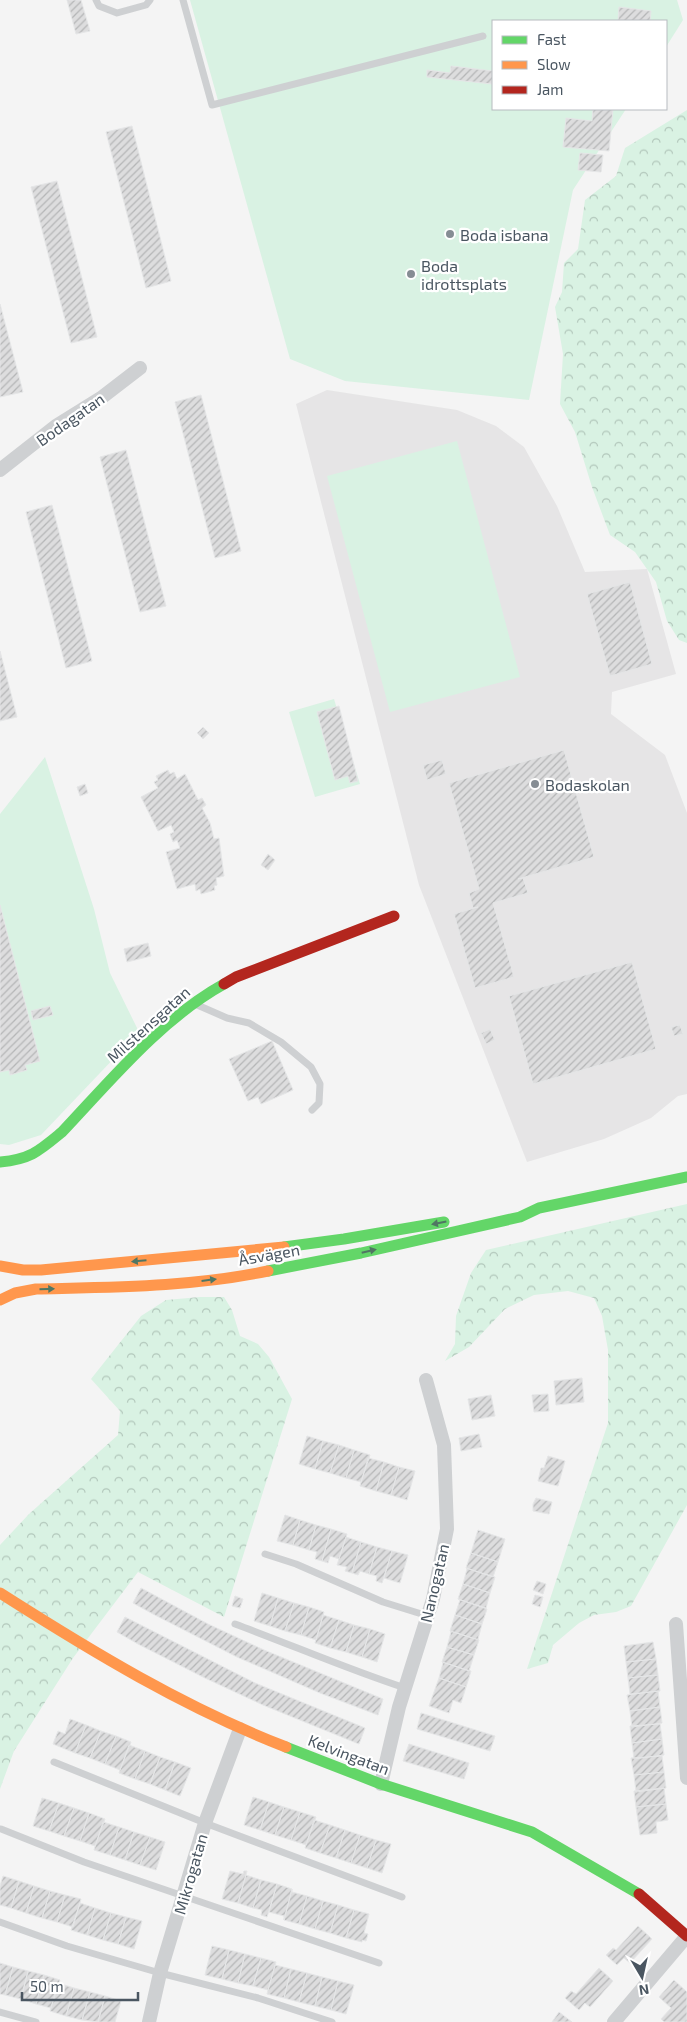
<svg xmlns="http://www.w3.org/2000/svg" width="687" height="2022" viewBox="0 0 687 2022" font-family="'Exo 2',sans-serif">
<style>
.education{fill:#e6e5e6}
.forest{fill:url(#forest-crowns)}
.park{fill:#d9f2e3}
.building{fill:url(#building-hatch);stroke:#e5e6e7}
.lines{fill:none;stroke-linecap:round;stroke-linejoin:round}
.lane{stroke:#ced0d2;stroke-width:7}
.street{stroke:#ced0d2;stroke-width:14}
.fast{stroke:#63d668;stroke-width:11}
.slow{stroke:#ff974d;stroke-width:11}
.jam{stroke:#b3261e;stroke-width:11}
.oneway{fill:#507663}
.poi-dot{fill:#868d94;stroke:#fff;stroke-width:2}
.labels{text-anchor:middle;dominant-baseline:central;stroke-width:4.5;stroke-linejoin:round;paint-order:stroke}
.poi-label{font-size:16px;fill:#4a5661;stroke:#fff;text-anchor:start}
.street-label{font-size:16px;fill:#4a5661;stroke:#fff}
</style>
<defs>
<pattern id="forest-crowns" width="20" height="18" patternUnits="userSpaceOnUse" patternTransform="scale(1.25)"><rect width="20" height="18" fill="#d9f2e3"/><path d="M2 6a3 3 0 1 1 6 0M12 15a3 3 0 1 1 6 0" fill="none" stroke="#b2c7bb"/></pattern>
<pattern id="building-hatch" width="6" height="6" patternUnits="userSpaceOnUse" patternTransform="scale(1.25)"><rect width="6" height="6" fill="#ddddde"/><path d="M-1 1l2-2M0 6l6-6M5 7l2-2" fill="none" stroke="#b5b6b7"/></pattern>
</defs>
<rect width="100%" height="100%" fill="#f4f4f4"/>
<path class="education" d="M327 390 457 410 496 426 524 447 557 506 585 572 647 569 676 674 612 692 611 714 665 755 687 813V1094L678 1096 651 1118 604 1139 527 1162 419 885 296 404Z"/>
<path class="forest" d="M687 110V643L679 640 667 621 656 582 635 552 610 535 592 487 575 432 560 404 563 354 555 307 562 292 564 263 578 249 585 200 616 176 625 148Z
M687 1204V1505L631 1606 616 1612 594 1615 579 1623 553 1645 548 1663 527 1669 608 1423V1350L602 1316 594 1298 568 1291 534 1295 505 1309 469 1347 445 1361 455 1344 456 1316 471 1273 486 1250Z
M200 1297H224L232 1310 240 1336 258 1344 269 1357 292 1399 224 1617 138 1572 73 1658 14 1751 0 1789V1545L29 1514 118 1435 120 1411 91 1379 141 1316 166 1300Z"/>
<path class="park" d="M190 0H677L683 20 666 47V21H493V109H626L573 190 529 400 345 381 290 359Z
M457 441 520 677 390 712 327 476Z
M334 699 360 784 315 797 289 712Z
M45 757 94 909 110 973 139 1032 41 1135 9 1145 0 1144V814Z"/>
<path class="building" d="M67 0H81L90 31 76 34Z
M619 7 651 11 650 21H618Z
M451 66 493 71 492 84 427 77V70L450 73Z
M593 109H613L609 151 563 147 566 118 592 121Z
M132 126 171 281 146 288 106 132Z
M580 153 603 155 601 172 578 170Z
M57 181 97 337 71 343 31 187Z
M0 304 23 392 0 397Z
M201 395 241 551 215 558 175 402Z
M126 450 166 606 140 612 100 457Z
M52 505 92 661 66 668 26 512Z
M630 582 652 664 610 676 587 594Z
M0 651 17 717 0 721Z
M339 706 358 781 350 783 348 776 335 780 317 712Z
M203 727 209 733 203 739 197 733Z
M564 750 594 857 518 879 523 878 528 893 493 903 514 977 475 988 454 914 478 907 473 908 469 893 479 889 449 783Z
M442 760 446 774 427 780 423 765Z
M168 770 170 774 174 772 177 779 185 774 198 800 202 798 206 805 202 808 210 823 214 839 219 838 224 876 216 878 217 885 214 886 215 890 201 894 200 889 196 891 195 884 177 889 166 852 180 848 177 840 173 842 170 834 174 832 171 825 158 831 141 797 158 788 154 782 158 780 156 776Z
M85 784 88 793 80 796 77 787Z
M268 854 275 860 268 870 261 865Z
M0 905 40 1061 25 1065 27 1070 10 1075 9 1070 0 1072Z
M148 943 151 956 127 962 124 949Z
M632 962 656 1049 533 1084 509 996Z
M50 1006 53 1015 33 1020 31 1011Z
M680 1025 683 1034 674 1036 671 1027Z
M490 1029 495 1040 486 1044 481 1033Z
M272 1041 293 1090 261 1104 258 1097 248 1101 229 1059Z
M582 1378 584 1402 556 1405 554 1381Z
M548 1394 549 1411 534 1412 532 1395Z
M491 1395 495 1416 472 1420 468 1399Z
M479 1434 482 1447 461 1451 459 1438Z
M307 1436 323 1441 315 1469 299 1464Z
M323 1441 339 1445 330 1473 315 1469Z
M339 1445 354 1450 346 1478 330 1473Z
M354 1450 370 1455 361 1482 346 1478Z
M548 1456 565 1461 558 1486 538 1481 541 1468H544Z
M368 1458 384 1462 376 1491 360 1486Z
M384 1462 399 1467 391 1495 376 1491Z
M399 1467 415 1471 407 1500 391 1495Z
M536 1498 552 1502 549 1514 533 1511V1504Z
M285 1515 300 1520 293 1545 277 1541Z
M300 1520 316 1525 309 1550 293 1545Z
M316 1525 331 1529 322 1561 315 1559 317 1552 309 1550Z
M331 1529 347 1534 339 1559 330 1556 328 1563 322 1561Z
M478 1530 505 1539 498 1562 471 1553Z
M346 1537 361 1542 352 1573 345 1571 347 1567 337 1565Z
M361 1542 377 1547 369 1574 360 1571 358 1575 352 1573Z
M377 1547 392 1551 382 1583 376 1581 377 1576 369 1574Z
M392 1551 408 1555 400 1583 384 1578Z
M471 1553 498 1562 493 1577 466 1568Z
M466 1568 495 1577 490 1593 463 1584 467 1569Z
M537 1581 546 1584 543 1594 533 1590Z
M463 1584 490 1593 486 1608 458 1599Z
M141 1588 208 1624 264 1650 383 1699 378 1715 320 1693 237 1657 153 1614 133 1603Z
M262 1593 278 1598 270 1626 254 1621Z
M535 1595 543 1597 540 1607 532 1604Z
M235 1596 243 1599 240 1608 232 1606Z
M278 1598 294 1603 285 1631 270 1626Z
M458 1599 487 1609 482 1624 455 1615 460 1600Z
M294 1603 309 1607 301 1635 285 1631Z
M309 1607 324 1612 316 1640 301 1635Z
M323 1615 339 1620 330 1648 315 1643Z
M455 1615 482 1624 478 1639 479 1640 450 1631Z
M125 1617 255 1683 365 1728 359 1744 263 1705 205 1678 138 1644 117 1632Z
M339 1620 354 1625 346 1652 330 1648Z
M354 1625 370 1629 362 1657 346 1652Z
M370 1629 385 1634 377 1662 362 1657Z
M450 1631 479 1640 474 1655 447 1647 451 1632Z
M653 1642 656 1659 626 1662 624 1646Z
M447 1647 474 1655 469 1671 442 1662Z
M656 1659 658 1675 628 1678 626 1662Z
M442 1662 471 1671 466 1687 439 1678 443 1663Z
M658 1675 660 1691 630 1694 628 1678Z
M439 1678 466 1687 461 1703 453 1700 449 1713 429 1706Z
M658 1691 660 1707 630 1711 627 1695Z
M660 1707 662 1723 632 1727 630 1711Z
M421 1713 495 1736 490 1751 417 1729Z
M70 1719 86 1725 75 1753 53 1744 58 1731 65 1734Z
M660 1724 662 1739 632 1743 630 1726Z
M86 1725 101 1731 90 1758 75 1753Z
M101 1731 116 1736 105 1764 90 1758Z
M116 1736 131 1742 120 1770 105 1764Z
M662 1739 664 1755 634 1759 632 1743Z
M409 1744 469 1763 464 1779 403 1761Z
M129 1745 145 1751 135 1779 119 1773Z
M145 1751 160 1757 150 1784 135 1779Z
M662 1756 664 1772 634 1775 631 1758Z
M160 1757 175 1762 165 1790 150 1784Z
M175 1762 191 1768 180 1796 165 1790Z
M664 1772 666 1788 636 1792 634 1775Z
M664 1788 666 1804 636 1807 634 1791Z
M253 1797 269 1802 260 1830 244 1825Z
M42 1798 59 1803 49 1831 33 1826Z
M269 1802 284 1807 275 1835 260 1830Z
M59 1803 74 1808 64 1836 49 1831Z
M666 1804 668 1820 656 1822 657 1833 640 1835 636 1807Z
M284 1807 300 1812 291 1840 275 1835Z
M74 1808 89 1813 80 1841 64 1836Z
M300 1812 316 1817 306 1845 291 1840Z
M89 1813 105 1819 95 1846 80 1841Z
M314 1820 330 1825 320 1853 305 1848Z
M103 1822 119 1827 110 1855 94 1850Z
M330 1825 345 1830 336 1858 320 1853Z
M119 1827 134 1832 125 1860 110 1855Z
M345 1830 360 1835 351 1863 336 1858Z
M134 1832 150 1837 140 1865 125 1860Z
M360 1835 376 1840 367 1868 351 1863Z
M150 1837 165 1842 156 1870 140 1865Z
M376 1840 391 1844 382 1873 367 1868Z
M230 1871 243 1874 244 1871H247L238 1903 222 1899Z
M246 1875 261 1880 253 1908 238 1903Z
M3 1876 19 1881 11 1908 0 1905V1886Z
M261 1880 277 1884 267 1917 261 1915 262 1910 253 1908Z
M19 1881 34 1886 26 1913 11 1908Z
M277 1884 292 1889 284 1920V1916L269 1912Z
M34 1886 50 1891 42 1918 26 1913Z
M292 1889V1892L307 1896 299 1924 284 1920Z
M50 1891 65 1895 57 1922 42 1918Z
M65 1895 81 1899 73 1927 57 1922Z
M307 1896 323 1901 315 1929 299 1924Z
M323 1901 338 1905 330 1933 315 1929Z
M80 1903 95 1908 87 1935 71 1930Z
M338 1905 354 1910 346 1938 330 1933Z
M95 1908 111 1913 103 1940 87 1935Z
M354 1910 369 1914 364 1933 368 1934 366 1941 362 1940V1942L346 1938Z
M111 1913 126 1917 118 1944 103 1940Z
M126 1917 142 1921 134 1949 118 1944Z
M638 1926 652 1939 630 1963 624 1958 617 1965 606 1955 613 1948 616 1950Z
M212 1946 229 1950 222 1979 205 1975Z
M229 1950 245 1954 238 1983 222 1979Z
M245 1954 261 1958 253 1986 238 1983Z
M261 1958 276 1962 268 1990 253 1986Z
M0 1963 13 1967 5 1995 0 1994Z
M275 1965 291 1969 284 1998 267 1994Z
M13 1967 28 1971 21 1999 5 1995Z
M599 1968 613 1981 590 2007 585 2003 579 2010 565 1998 571 1991 576 1994Z
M291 1969 307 1973 299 2002 284 1998Z
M28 1971 44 1975 36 2004 21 1999Z
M307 1973 322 1977 315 2006 299 2002Z
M44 1975 60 1980 51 2008 36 2004Z
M322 1977 338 1981 331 2010 315 2006Z
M674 1980 687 1992V2022H664L661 2019 671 2008 659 1997Z
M338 1981 354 1985 346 2014 331 2010Z
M58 1983 74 1988 66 2016 50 2011Z
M74 1988 90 1992 82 2020 66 2016Z
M90 1992 105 1996 98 2022 82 2020Z
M105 1996 121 2001 115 2022H98Z
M559 2012 572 2022H552Z"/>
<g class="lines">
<path class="lane" d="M96 0 99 6 117 13 146 5 150 0
M183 0 212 105 483 36
M195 1004 227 1018 249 1023 281 1042 311 1067 320 1084 319 1103 312 1110
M265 1554 296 1564 383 1602 428 1616
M235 1624C292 1645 347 1669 405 1688
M54 1762 205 1823 402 1897
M1 1829 84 1862 379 1963
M0 1922 67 1946 160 1973 258 1998 332 2022
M0 2012 36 2022"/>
<path class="street" d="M0 470 56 426 101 398 140 368
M676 1624 687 1778
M381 1784 399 1707 433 1599 447 1529 444 1445 426 1380
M149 2022 160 1973 205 1823 240 1729
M614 2022 687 1936"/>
<path class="fast" d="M0 1162C31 1159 39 1151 62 1132 111 1080 161 1019 224 984
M284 1247 344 1239 444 1222
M268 1271 361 1253 520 1217 539 1208 687 1177
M286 1747 381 1784 532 1832 639 1894"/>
<path class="slow" d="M0 1266 23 1270H41L284 1247
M0 1300 15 1293 36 1289C114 1287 192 1287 268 1271
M0 1593C91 1651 185 1708 286 1747"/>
<path class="jam" d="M224 984 236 977 394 916
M639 1894 687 1936"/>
</g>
<defs><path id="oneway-solid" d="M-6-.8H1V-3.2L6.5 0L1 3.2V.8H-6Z" transform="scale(1.25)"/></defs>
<g class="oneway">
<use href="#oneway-solid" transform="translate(439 1223) rotate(169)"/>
<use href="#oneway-solid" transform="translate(369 1251) rotate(-13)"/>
<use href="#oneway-solid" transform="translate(139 1261) rotate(175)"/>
<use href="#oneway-solid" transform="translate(209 1280) rotate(-7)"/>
<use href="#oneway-solid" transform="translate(47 1289) rotate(-2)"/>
</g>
<g class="poi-dot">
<circle cx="450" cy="234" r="5"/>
<circle cx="411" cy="274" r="5"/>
<circle cx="535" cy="784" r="5"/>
</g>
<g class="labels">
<g class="poi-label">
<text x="460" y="234">Boda isbana</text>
<text x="421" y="265">Boda<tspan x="421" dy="18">idrottsplats</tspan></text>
<text x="545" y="784">Bodaskolan</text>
</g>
<g class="street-label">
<text transform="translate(70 419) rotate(-35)">Bodagatan</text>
<text transform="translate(148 1024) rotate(-42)">Milstensgatan</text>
<text transform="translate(269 1254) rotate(-10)">Åsvägen</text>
<text transform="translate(434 1583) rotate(-77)">Nanogatan</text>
<text transform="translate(349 1754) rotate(21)">Kelvingatan</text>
<text transform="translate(190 1874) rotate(-74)">Mikrogatan</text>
</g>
</g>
<rect x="492" y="20" width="175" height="90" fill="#ffffff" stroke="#b7bbc0"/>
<rect x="502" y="36" width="25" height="8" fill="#63d668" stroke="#b7bbc0"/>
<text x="537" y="45" font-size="15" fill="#4a5661">Fast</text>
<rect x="502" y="61" width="25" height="8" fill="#ff974d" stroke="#b7bbc0"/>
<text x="537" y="70" font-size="15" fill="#4a5661">Slow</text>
<rect x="502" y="86" width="25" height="8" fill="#b3261e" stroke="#b7bbc0"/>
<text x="537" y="95" font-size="15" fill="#4a5661">Jam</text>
<g transform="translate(642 1977) rotate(171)" stroke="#ffffff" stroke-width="4" paint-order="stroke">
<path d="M0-4L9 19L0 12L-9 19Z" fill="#4a5661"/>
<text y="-8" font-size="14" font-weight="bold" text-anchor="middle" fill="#4a5661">N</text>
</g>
<path d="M22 1992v8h116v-8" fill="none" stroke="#4a5661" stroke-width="2.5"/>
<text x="30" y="1992" font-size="15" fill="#4a5661" stroke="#ffffff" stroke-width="4" paint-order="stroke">50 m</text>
</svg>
